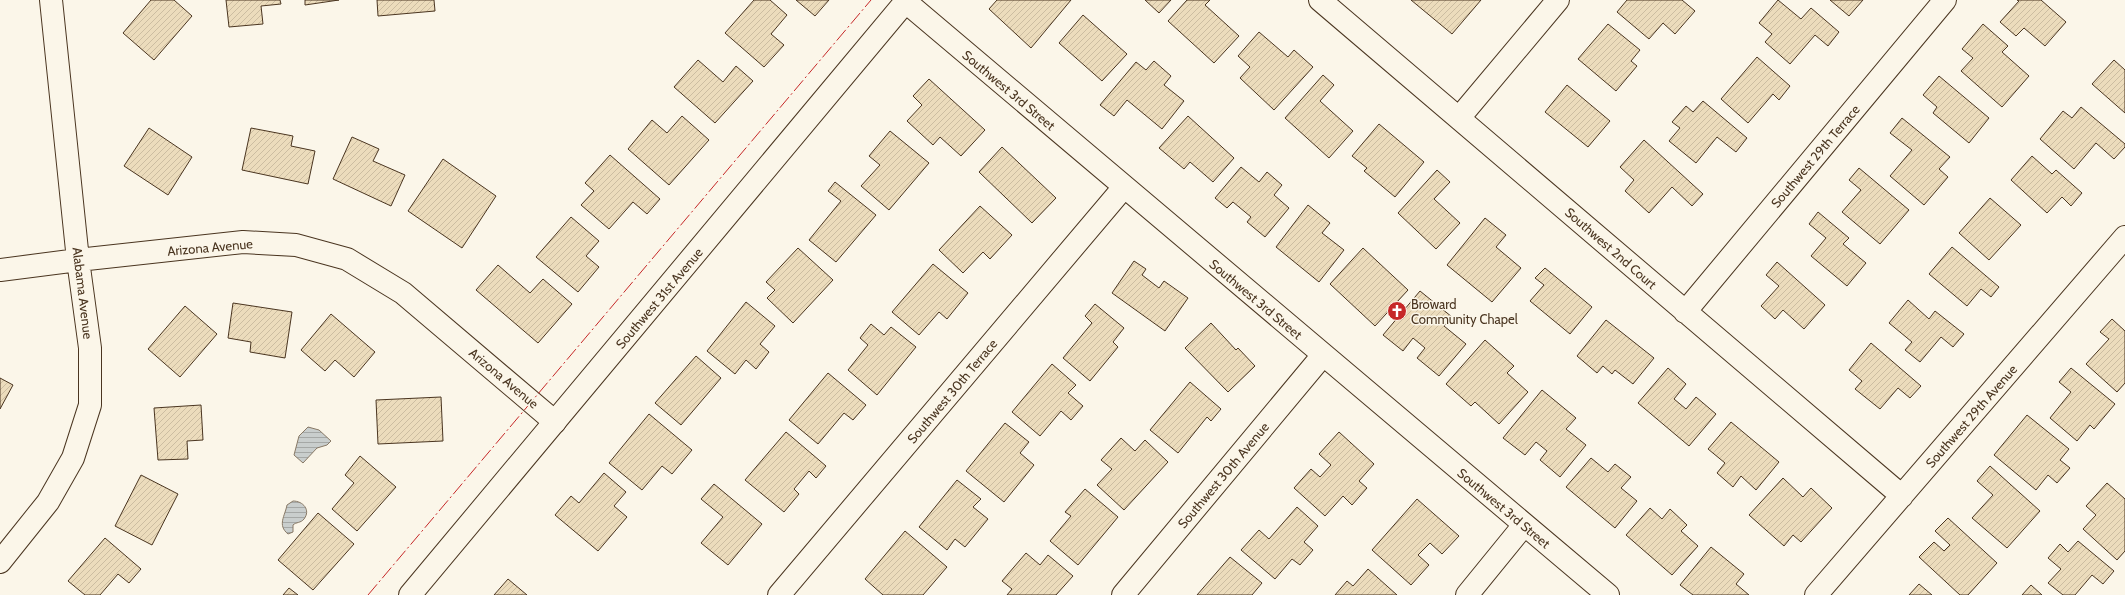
<svg xmlns="http://www.w3.org/2000/svg" width="2125" height="595" viewBox="0 0 2125 595" font-family="Cabin,sans-serif">
<style>
.water{fill:url(#water-rules);stroke:#887966}
.building{fill:url(#building-hatch);stroke:#4a3520}
.lines{fill:none;stroke-linecap:round;stroke-linejoin:round}
.minor-casing{stroke:#4a3520;stroke-width:24}
.major-casing{stroke:#4a3520;stroke-width:24}
.minor{stroke:#fbf6e9;stroke-width:22}
.major{stroke:#fbf6e9;stroke-width:22}
.power{stroke:#c62828;stroke-width:1;stroke-dasharray:14 3 2 3;stroke-linecap:butt}
.labels{text-anchor:middle;dominant-baseline:central;stroke-width:3;stroke-linejoin:round;paint-order:stroke}
.street-label{font-size:13px;fill:#4a3520;stroke:#fbf6e9}
.poi-label{font-size:13px;fill:#4a3520;stroke:#fbf6e9;text-anchor:start}
</style>
<defs>
<pattern id="water-rules" width="6" height="5" patternUnits="userSpaceOnUse"><rect width="6" height="5" fill="#c9cecd"/><path d="M0 2.5h6" fill="none" stroke="#a5a8a6"/></pattern>
<pattern id="building-hatch" width="6" height="6" patternUnits="userSpaceOnUse"><rect width="6" height="6" fill="#ecdcbc"/><path d="M-1 1l2-2M0 6l6-6M5 7l2-2" fill="none" stroke="#ccbda1"/></pattern>
</defs>
<rect width="100%" height="100%" fill="#fbf6e9"/>
<path class="water" d="M308 427 319 430 331 441 327 445 317 448 303 463 294 455 299 436Z
M293 501C303 501 311 510 304 519 301 523 296 522 293 525V532L288 534C277 525 285 516 287 505Z"/>
<path class="building" d="M151 0H174L192 16 154 60 123 33Z
M226 0H280L281 4 261 6 263 24 229 27Z
M305 0H339L305 5Z
M377 0H434L435 11 378 16Z
M754 0H770L787 15 771 34 784 45 764 67 725 33Z
M796 0H829L815 16Z
M997 0H1071L1031 48 989 9Z
M1145 0H1171L1159 13Z
M1187 0H1210L1205 5 1239 36 1214 63 1168 21Z
M1411 0H1481L1452 34Z
M1627 0H1682L1695 11 1675 34 1663 23 1649 39 1617 12Z
M1778 0 1801 19 1811 8 1839 32 1828 46 1815 35 1790 64 1765 42 1772 34 1759 23Z
M1830 0H1863L1849 16Z
M2017 0H2041L2066 22 2045 46 2024 28 2016 36 2000 22 2019 1Z
M1083 15 1127 54 1102 81 1059 43Z
M1608 24 1640 50 1631 61 1637 66 1616 91 1578 59Z
M1983 24 2008 46 2002 52 2029 76 2002 107 1961 71 1973 58 1962 49Z
M1259 32 1288 57 1294 50 1313 67 1274 110 1240 78 1250 67 1238 56Z
M1757 57 1790 86 1779 100 1773 94 1748 123 1721 99Z
M698 60 723 82 736 66 753 81 715 123 674 87Z
M2114 60 2125 70V113L2092 84Z
M1154 61 1171 76 1164 85 1184 101 1162 129 1127 100 1114 116 1100 105 1136 62 1146 70Z
M1323 75 1334 85 1320 101 1353 131 1329 158 1285 118Z
M1939 76 1989 118 1969 143 1933 113 1937 107 1923 95Z
M929 79 985 130 961 156 940 137 933 145 907 121 922 105 913 96Z
M1567 85 1610 121 1588 147 1545 112Z
M1703 101 1747 138 1736 152 1717 137 1696 163 1669 141 1680 128 1672 122 1686 106 1693 112Z
M2081 107 2125 144V147L2114 159 2096 143 2074 169 2040 139 2063 111 2072 118Z
M682 116 709 140 669 185 628 149 652 120 667 133Z
M1188 116 1234 158 1213 182 1190 162 1184 169 1159 148Z
M1902 118 1950 157 1939 169 1948 177 1924 205 1890 176 1912 150 1890 133Z
M1379 124 1424 162 1395 197 1364 171 1367 168 1352 156Z
M149 128 192 157 168 195 124 166Z
M251 128 293 136 291 146 315 151 308 184 242 170Z
M890 131 929 163 889 210 861 186 880 165 869 156Z
M352 137 379 149 373 161 405 175 391 206 333 179Z
M1644 140 1703 194 1692 206 1672 187 1649 213 1625 191 1634 180 1620 167Z
M1002 147 1056 198 1032 223 979 172Z
M610 155 660 199 647 214 633 202 609 229 581 205 594 191 585 183Z
M2032 156 2052 174 2056 170 2082 193 2071 206 2062 197 2047 213 2011 180Z
M443 159 496 196 462 248 408 211Z
M1241 167 1259 182 1267 172 1282 185 1274 195 1289 208 1265 237 1247 222 1251 217 1233 202 1227 208 1215 198Z
M1859 168 1909 210 1880 244 1842 212 1861 190 1849 180Z
M1437 170 1450 182 1434 199 1460 223 1436 249 1398 213Z
M835 182 876 215 836 262 809 240 841 201 828 191Z
M1990 198 2021 225 1989 260 1959 233Z
M1308 205 1330 223 1322 233 1344 250 1319 282 1276 247Z
M980 206 1012 235 990 259 983 252 963 273 939 250Z
M1818 212 1849 238 1843 244 1866 263 1847 286 1811 256 1826 238 1809 224Z
M571 217 599 241 586 256 599 267 578 292 536 257Z
M1485 218 1506 235 1496 247 1521 268 1492 302 1447 265Z
M1952 247 1999 287 1991 297 1981 289 1967 306 1929 274Z
M798 248 833 280 793 323 767 298 775 290 766 282Z
M1363 248 1408 290 1375 326 1330 284Z
M1134 261 1146 269 1142 275 1159 288 1164 281 1188 298 1165 331 1112 293Z
M1777 262 1825 305 1804 329 1783 310 1775 319 1761 306 1779 286 1766 275Z
M933 264 968 293 947 319 939 312 919 335 892 312Z
M498 265 530 293 543 279 572 304 538 343 476 290Z
M1545 268 1592 307 1570 334 1530 301 1544 285 1535 278Z
M1420 291 1452 317 1444 326 1466 344 1439 376 1417 358 1425 348 1413 338 1403 351 1383 335Z
M1908 300 1929 319 1935 311 1964 334 1953 347 1941 337 1920 362 1905 350 1912 342 1889 323Z
M746 302 775 326 760 344 769 352 756 369 746 360 735 374 707 351Z
M233 303 292 312 285 358 250 352 251 342 228 338Z
M1095 304 1124 328 1113 342 1118 347 1090 381 1063 358 1092 323 1085 316Z
M185 306 217 334 180 377 148 349Z
M331 314 375 352 354 377 335 360 325 371 301 350Z
M2112 319 2125 331V383L2117 392 2086 364 2109 339 2100 332Z
M1606 320 1654 358 1633 384 1615 370 1612 374 1603 366 1597 373 1577 356Z
M1211 323 1236 350 1238 348 1255 366 1228 392 1185 348Z
M871 324 884 335 891 327 916 347 877 395 848 370 868 345 860 338Z
M1485 340 1514 366 1507 373 1528 392 1499 424 1475 402 1471 406 1446 384Z
M1871 343 1921 386 1910 398 1898 388 1880 409 1855 389 1862 381 1849 370Z
M696 356 721 378 681 425 655 403Z
M1052 364 1076 385 1068 393 1083 406 1071 420 1061 411 1040 436 1012 412Z
M1668 368 1686 384 1674 399 1686 409 1696 397 1716 414 1689 446 1638 403Z
M2071 368 2115 404 2094 429 2090 425 2077 441 2050 418 2071 392 2059 382Z
M828 373 866 405 853 420 844 413 818 444 789 420Z
M0 378 13 385 0 409Z
M1190 382 1221 409 1211 421 1207 417 1178 453 1150 430Z
M1542 390 1576 418 1566 429 1586 445 1560 477 1540 460 1547 451 1536 442 1525 455 1503 438Z
M441 397 443 441 378 444 376 400Z
M201 405 203 440 187 441 188 459 158 460 154 408Z
M649 414 692 450 672 474 662 466 642 490 609 463Z
M2027 415 2069 449 2060 460 2070 468 2057 483 2048 475 2036 490 1994 455Z
M1731 422 1779 462 1756 490 1741 476 1733 487 1717 473 1725 463 1708 449Z
M1005 423 1029 442 1020 453 1034 465 1004 502 966 471Z
M786 432 826 466 816 478 809 471 794 489 799 494 784 512 745 480Z
M1339 432 1374 464 1359 481 1367 488 1352 505 1343 496 1325 516 1294 488 1311 469 1320 477 1331 465 1319 454Z
M1121 438 1135 451 1145 440 1168 462 1124 510 1097 485 1112 469 1101 460Z
M360 456 396 487 357 531 332 509 354 483 345 475Z
M1591 458 1608 472 1615 464 1631 477 1621 488 1637 501 1615 528 1566 487Z
M1990 466 2040 511 2007 548 1972 518 1993 495 1977 481Z
M604 473 626 492 614 506 627 517 598 551 555 515 571 496 579 503Z
M141 475 178 494 152 545 115 526Z
M1783 478 1803 497 1811 488 1832 508 1801 542 1793 535 1784 546 1749 515Z
M957 480 981 499 973 507 988 519 965 547 955 539 947 550 919 527Z
M2107 483 2125 499V551L2117 560 2083 529 2096 515 2086 506Z
M714 484 762 524 728 565 701 543 723 517 701 499Z
M1085 489 1118 517 1078 565 1050 541 1071 516 1065 512Z
M1417 499 1459 536 1442 554 1430 543 1418 555 1429 565 1411 585 1372 550Z
M1297 507 1318 526 1304 542 1313 550 1300 565 1292 559 1275 579 1241 550 1259 530 1269 539Z
M1650 508 1662 519 1670 509 1687 525 1681 531 1698 546 1672 575 1626 535Z
M318 513 354 544 313 590 278 560Z
M1948 518 1997 563 1968 595H1960L1919 557 1934 542 1944 551 1950 545 1935 531Z
M905 531 947 567 923 595H883L865 579Z
M105 538 141 569 129 583 118 574 100 595H85L68 581Z
M2078 541 2114 571 2103 584 2092 575 2075 595H2063L2048 583 2061 569 2048 558 2060 544 2068 552Z
M1711 547 1744 574 1736 584 1749 595H1693L1680 585Z
M1026 553 1040 565 1048 555 1073 576 1056 595H1007L1012 589 1002 581Z
M1230 557 1262 583 1252 595H1197Z
M1368 569 1397 595H1335L1347 581 1353 586Z
M508 579 527 595H494Z
M1919 584 1932 595H1909Z
M2031 585 2042 595H2022Z
M289 588 298 595H283Z"/>
<g class="lines">
<defs>
<path id="minor" d="M1320 0 1902 496
M906 2 1608 595
M1459 118 1558 0
M0 270 78 260 243 242 296 245 347 259 403 293 555 422
M1685 312 1945 0
M0 562 48 502 73 458 90 405V348L78 260 51 0
M779 595 1124 187
M1123 595 1323 355
M1467 595 1524 525
M1816 595 2125 237"/>
<path id="major" d="M410 595 907 0"/>
</defs>
<use href="#minor" class="minor-casing"/>
<use href="#major" class="major-casing"/>
<use href="#minor" class="minor"/>
<use href="#major" class="major"/>
<path class="power" d="M368 595 871 0"/>
</g>
<defs>
<symbol id="church-disc" viewBox="-11 -11 22 22"><circle r="9.5" fill="#c62828" stroke="#fbf6e9"/><path d="M-1.2-6h2.4v3.5h3.3v2.4h-3.3V6h-2.4V-.1h-3.3v-2.4h3.3Z" fill="#fff"/></symbol>
</defs>
<g fill-rule="evenodd">
<use href="#church-disc" x="1386" y="300" width="22" height="22"/>
</g>
<g class="labels">
<g class="street-label">
<text transform="translate(1009 90) rotate(40)">Southwest 3rd Street</text>
<text transform="translate(1815 156) rotate(-50)">Southwest 29th Terrace</text>
<text transform="translate(210 247) rotate(-5)">Arizona Avenue</text>
<text transform="translate(1611 248) rotate(41)">Southwest 2nd Court</text>
<text transform="translate(83 293) rotate(83)">Alabama Avenue</text>
<text transform="translate(659 298) rotate(-50)">Southwest 31st Avenue</text>
<text transform="translate(1256 299) rotate(40)">Southwest 3rd Street</text>
<text transform="translate(504 378) rotate(40)">Arizona Avenue</text>
<text transform="translate(952 391) rotate(-50)">Southwest 30th Terrace</text>
<text transform="translate(1971 416) rotate(-49)">Southwest 29th Avenue</text>
<text transform="translate(1223 475) rotate(-50)">Southwest 30th Avenue</text>
<text transform="translate(1504 508) rotate(40)">Southwest 3rd Street</text>
</g>
<g class="poi-label">
<text x="1411" y="304">Broward<tspan x="1411" dy="15">Community Chapel</tspan></text>
</g>
</g>
</svg>
